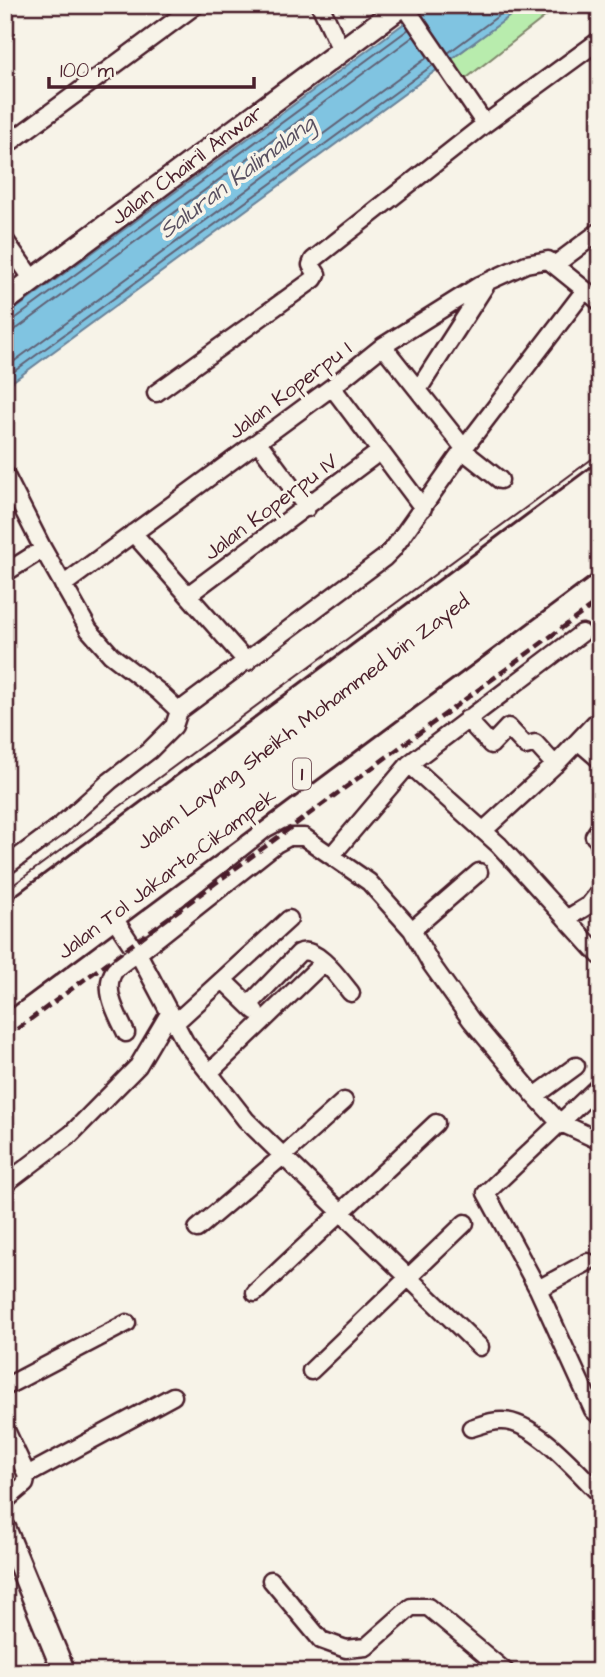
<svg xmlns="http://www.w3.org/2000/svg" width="605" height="1677" viewBox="0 0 605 1677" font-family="'Architects Daughter',sans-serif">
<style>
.green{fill:#b8ecad;stroke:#81866c;stroke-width:2}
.water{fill:#80c4e1;stroke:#6a8298;stroke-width:2}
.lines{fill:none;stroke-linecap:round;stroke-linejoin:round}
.shore{stroke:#606174;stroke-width:2}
.minor-casing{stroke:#4a1f2b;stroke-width:21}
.major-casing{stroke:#4a1f2b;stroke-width:26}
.highway-casing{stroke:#4a1f2b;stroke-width:30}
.minor{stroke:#f7f3e8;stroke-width:16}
.major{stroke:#f7f3e8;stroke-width:21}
.highway{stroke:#f7f3e8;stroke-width:24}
.tram{stroke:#4a1f2b;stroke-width:2}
.rail{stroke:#4a1f2b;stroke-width:4.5;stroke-dasharray:10 5;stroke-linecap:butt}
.labels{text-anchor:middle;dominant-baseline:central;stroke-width:7;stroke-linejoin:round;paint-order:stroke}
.shield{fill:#f7f3e8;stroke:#7e5f64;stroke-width:2}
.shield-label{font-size:19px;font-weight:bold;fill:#4a1f2b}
.street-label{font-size:21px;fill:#4a1f2b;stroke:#f7f3e8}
.water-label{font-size:23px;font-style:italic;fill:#5a5162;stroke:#f7f3e8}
</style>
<rect width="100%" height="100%" fill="#f7f3e8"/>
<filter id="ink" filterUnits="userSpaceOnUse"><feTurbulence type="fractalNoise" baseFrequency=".0143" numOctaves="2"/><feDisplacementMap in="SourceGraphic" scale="14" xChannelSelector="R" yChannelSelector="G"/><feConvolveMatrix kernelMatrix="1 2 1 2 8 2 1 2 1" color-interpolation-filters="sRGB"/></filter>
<g filter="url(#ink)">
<path class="green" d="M524 5H560L459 84 445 64Z"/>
<path class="water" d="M429 5H525L5 387V317Z"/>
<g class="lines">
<path class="shore" d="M448 53 513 5
M5 323 12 321 409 29
M5 331 18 328 414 36
M5 368 428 57
M5 378 433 65"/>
<defs>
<path id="minor" d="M320 5 341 50
M404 5 485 124
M5 146 196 5
M5 240 33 280
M556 264 600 231
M383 346 471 457 500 480
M332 387 423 508
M418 390 487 283
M156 393 314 279 317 274 311 265 313 260 485 124 600 40
M258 442 307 508
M5 474 43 549 89 630 111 655 158 691 179 711
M133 533 247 662
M5 573 43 549
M63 585 332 387 383 346 480 285 526 264 548 260 600 302
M188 595 379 452
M467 719 491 745 508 727 526 746 535 743 555 765
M578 741 600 760
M409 764 499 845 600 956
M600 827 594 836 600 842
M483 831 558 762 595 723 600 722
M332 855 409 764 582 633
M5 867 60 826 110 781 149 751 174 726 179 711 384 558 393 549 465 447 585 290
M112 915 137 953
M566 919 589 905 600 891
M412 930 479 872
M223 980 255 1011
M249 1005 299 953C316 944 341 981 351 993
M175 1023 289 919
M126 1033C118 1016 101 988 115 970 120 964 130 958 137 953L140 954
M209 1073 324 962
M600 1085 486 1193 538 1289 593 1410 600 1416
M535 1096 576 1066
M5 1184 71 1134 138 1066 170 1012
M197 1229 284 1155 344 1101
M538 1289 588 1262
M255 1293 436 1123
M480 1347 246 1120 185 1042 140 957 141 951 276 844 289 837H304L369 882 412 930 431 964 471 1020 535 1096 559 1122 600 1141
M311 1371 465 1223
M5 1387 127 1323
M5 1428 27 1475 25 1484 5 1501
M471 1428C481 1425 492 1420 503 1421 536 1422 577 1472 600 1494
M27 1475 173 1396
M271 1580 321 1640 346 1649 366 1647 411 1607H428L506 1672"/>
<path id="major" d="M5 301 403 5
M5 1529 64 1672"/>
<path id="highway" d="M5 920 600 477
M5 942 600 501
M5 968 600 528
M5 996 600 553"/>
</defs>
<use href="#minor" class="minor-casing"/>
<use href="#major" class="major-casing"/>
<use href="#highway" class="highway-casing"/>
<use href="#minor" class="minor"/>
<use href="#major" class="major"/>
<use href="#highway" class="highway"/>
<path class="tram" d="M5 891 600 453"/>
<path class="rail" d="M5 1038 600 600"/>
</g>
</g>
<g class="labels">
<rect class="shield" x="293" y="758.5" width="18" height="31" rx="5"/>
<g class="shield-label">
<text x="302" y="774">1</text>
</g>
<g class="street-label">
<text transform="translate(187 165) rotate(-37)">Jalan Chairil Anwar</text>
<text transform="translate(290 390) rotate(-37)">Jalan Koperpu I</text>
<text transform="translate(271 507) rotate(-37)">Jalan Koperpu IV</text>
<text transform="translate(303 722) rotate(-37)">Jalan Layang Sheikh Mohammed bin Zayed</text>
<text transform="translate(167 874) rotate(-37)">Jalan Tol Jakarta–Cikampek</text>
</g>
<g class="water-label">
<text transform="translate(237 177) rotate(-37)">Saluran Kalimalang</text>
</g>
</g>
<rect width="605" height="1677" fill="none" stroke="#f7f3e8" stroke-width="28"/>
<rect x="14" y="14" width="577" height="1649" fill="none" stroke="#4a1f2b" stroke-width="2.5" filter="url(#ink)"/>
<path d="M49 77v10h205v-10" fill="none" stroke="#4a1f2b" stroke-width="3.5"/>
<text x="60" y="77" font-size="21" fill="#4a1f2b" stroke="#f7f3e8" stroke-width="5" paint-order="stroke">100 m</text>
</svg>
